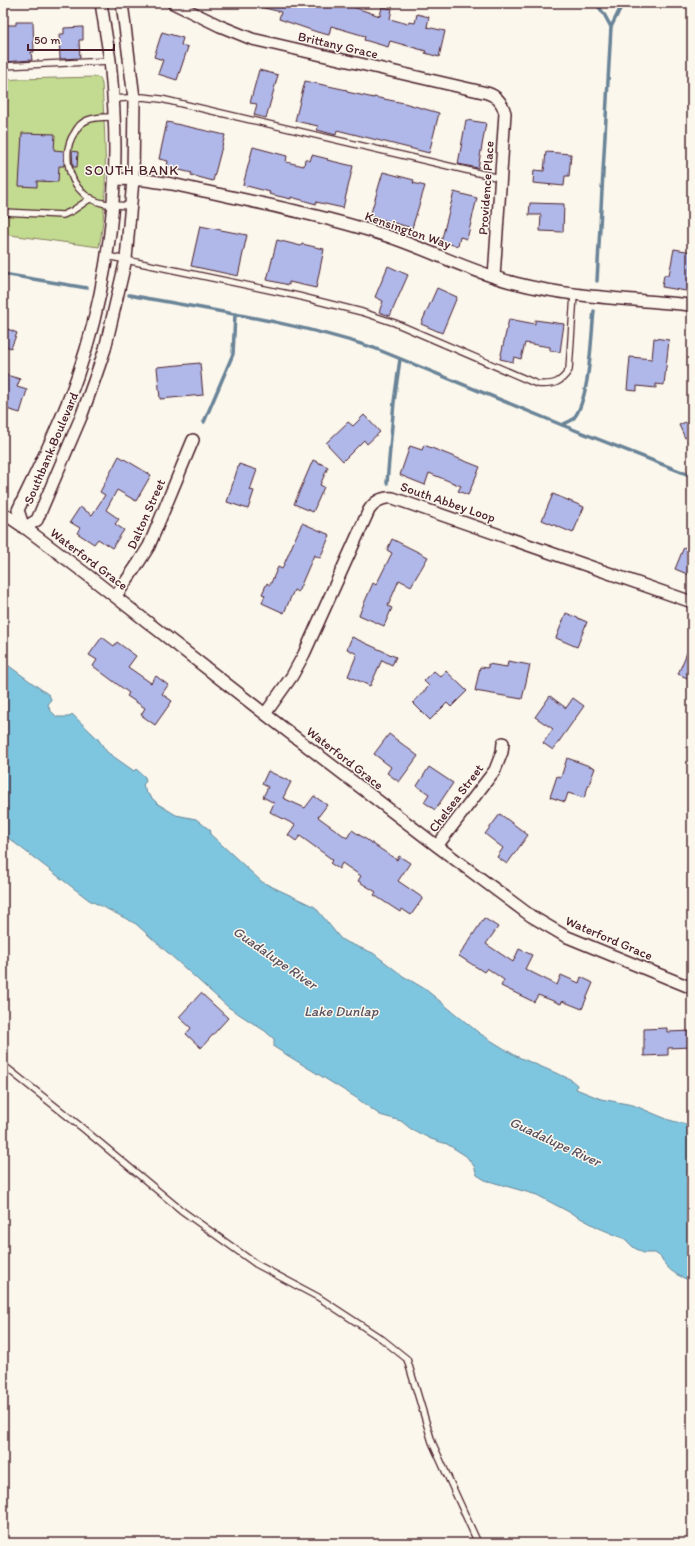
<svg xmlns="http://www.w3.org/2000/svg" width="695" height="1546" viewBox="0 0 695 1546" font-family="Itim,sans-serif">
<style>
.green{fill:#c3db91;stroke:#867d5e}
.water{fill:#7ec6df;stroke:#698397}
.lines{fill:none;stroke-linecap:round;stroke-linejoin:round}
.stream{stroke:#698397;stroke-width:3.5}
.building{fill:#b0b8e9;stroke:#4a1f2b}
.lane-casing{stroke:#4a1f2b;stroke-width:8}
.street-casing{stroke:#4a1f2b;stroke-width:14}
.lane{stroke:#fbf7ec;stroke-width:5.5}
.street{stroke:#fbf7ec;stroke-width:11}
.labels{text-anchor:middle;dominant-baseline:central;stroke-width:3;stroke-linejoin:round;paint-order:stroke}
.street-label{font-size:13px;fill:#4a1f2b;stroke:#fbf7ec}
.neighbourhood-label{font-size:14px;letter-spacing:1px;fill:#4a1f2b;stroke:#fbf7ec}
.water-label{font-size:14px;font-style:italic;fill:#5a5161;stroke:#fbf7ec}
</style>
<rect width="100%" height="100%" fill="#fbf7ec"/>
<filter id="ink" filterUnits="userSpaceOnUse"><feTurbulence type="fractalNoise" baseFrequency=".025" numOctaves="2"/><feDisplacementMap in="SourceGraphic" scale="8" xChannelSelector="R" yChannelSelector="G"/><feConvolveMatrix kernelMatrix="1 2 1 2 8 2 1 2 1" color-interpolation-filters="sRGB"/></filter>
<g filter="url(#ink)">
<path class="green" d="M95 77 100 78 102 84C105 135 109 196 99 247L3 234V80L20 79Z"/>
<path class="water" d="M3 659 9 666 49 695 51 699 48 705 50 710 57 717H69L72 714 98 739 107 752 134 771 136 769 145 777 146 781 143 785 146 792 158 804 176 815 196 819 211 831 210 834 262 882 315 907 340 938 344 941 373 953 403 976 425 989 479 1033 516 1056 570 1079 577 1085 576 1089 601 1099 633 1105 669 1120 692 1126V1281C679 1277 666 1270 661 1257L655 1253H643L633 1247 625 1239 599 1228 537 1195 485 1180 477 1175 474 1166 466 1156 447 1144 431 1139 411 1129 401 1121 380 1115 355 1097 274 1047V1039L265 1031 228 1007 136 924 119 915 89 900 3 834Z"/>
<g class="lines">
<path class="stream" d="M596 3 604 14 611 27
M3 274 87 288
M597 281 611 27 623 3
M129 295C210 310 295 322 374 348L562 425 692 476
M204 422 233 354 235 315
M562 425C565 423 570 422 573 419 590 401 591 337 594 311
M387 483 394 402 400 359"/>
</g>
<path class="building" d="M257 3H341L380 16 382 7 392 9 390 19 408 24 409 22 415 23 417 14 429 17 427 27 445 31 439 57 425 53 426 51 390 41 388 47 364 40 365 36 331 26 329 35 317 32 279 19 281 12 256 6Z
M16 22H33L34 52H31L32 60 3 62V25H16Z
M83 27V40H79L80 58 60 59 59 34H64V28Z
M162 32 183 38 181 45 188 47 177 80 158 74 163 60 154 57Z
M259 70 278 75 266 118 254 115 257 104 250 103Z
M305 81 347 90V92L374 98V97L404 103 439 113 429 153 337 130 336 135 317 130 318 126 295 121Z
M466 120 486 123 478 168 458 164Z
M167 122 225 135 213 181 191 175 192 173 167 167 168 161 159 159Z
M22 133 55 134 54 150 64 151V166H59L58 182 37 181V187L19 186Z
M253 147 287 156 286 162 304 166 305 159 310 161 312 155 328 159 327 160 353 166 343 208 316 202V204L291 197V199L269 194 270 192 243 185Z
M72 151 78 152 77 167H73Z
M546 152 571 154 569 176H565L564 186 533 183 534 170 544 171Z
M383 172 414 180 413 183 425 186 412 228 370 216Z
M454 192 477 198 467 239 460 237 458 246 441 242Z
M530 203 564 204 563 232 540 231 541 215H529Z
M200 226 247 235 238 276 191 266Z
M277 240 301 246 302 244 324 249 316 288 289 282V285L267 280Z
M674 249 692 252V292L662 287 664 275H669Z
M388 266 408 275 390 316 379 312 383 301 375 297Z
M437 288 457 297 442 333 421 324Z
M509 319 535 324V320L564 324 560 352 550 351V347L525 343 521 359 514 357 513 362 500 359Z
M3 327 17 333 11 348 3 345Z
M654 338 669 340 664 385 656 384V388L637 386V391L627 390 630 357 652 359Z
M200 363 203 395 160 399 157 367Z
M3 374 20 379 17 387 27 390 20 413 3 408Z
M364 415 380 432 367 444 364 440 343 461 326 443 348 422 353 426Z
M692 419V435L685 438 679 425Z
M424 445 480 467 468 495 458 491 461 486 429 473 425 485 400 475 410 446 422 450Z
M119 456 151 475 136 501 117 490 106 510 119 519 115 524 124 530 112 548 98 539 94 544 77 533 80 528 70 522 80 507 92 515 105 495 100 492Z
M313 460 328 467 320 485 324 487 313 512 294 504Z
M239 464 257 470 250 490 254 491 248 509 227 502Z
M553 494 584 507 573 533 542 520Z
M302 523 330 535 320 558 314 555 298 592 294 590 284 613 262 603 265 595 262 594 267 583 270 585 278 567 282 569Z
M392 539 428 557 411 586 399 580 388 606 392 608 384 626 359 615 373 583 376 585 392 553 387 550Z
M684 547 692 550V576L675 569Z
M566 613 587 622 577 647 556 638Z
M102 637 114 646 117 642 136 656 128 667 151 683 156 676 168 685 162 694 172 701 155 725 141 715 145 708 127 696 129 693 93 666 97 660 89 655Z
M352 637 396 657 392 665 382 660 370 686 348 676 357 654 347 649Z
M692 641V680L678 674Z
M508 661 530 665 522 699 475 691 480 667 488 668V664L507 667Z
M434 671 441 677 446 671 467 691 451 707 447 703 430 720 413 703 429 686 424 681Z
M550 696 566 708 573 698 584 706 553 750 543 743 553 729 535 717Z
M389 734 418 756 399 782 387 773 391 767 374 754Z
M567 758 595 768 584 798 568 793 565 802 550 797 557 776 561 777Z
M429 767 453 783 435 810 424 802 429 794 417 786Z
M268 771 291 782 283 798 305 808 314 796 327 805 318 817 347 838 352 830 397 860 399 856 410 863 398 881 423 898 411 915 402 909 400 912 374 895 376 892 358 881 361 876 342 863 339 869 330 863 333 860 300 836 296 841 288 835 295 825 270 812 274 803 263 797 268 787 262 784Z
M500 814 528 835 507 864 497 857 503 848 485 834Z
M484 918 498 927 486 944 513 962 519 949 532 955 525 969 557 985 561 975 579 983 581 977 593 983 582 1009 562 1001 561 1004 538 995 534 1002 501 986 504 980 487 968 484 972 459 956Z
M201 993 228 1018 201 1048 186 1034 191 1028 179 1017Z
M667 1028V1032L692 1031V1047L668 1048V1055L644 1056V1029Z"/>
<g class="lines">
<defs>
<path id="lane" d="M3 66 110 61
M113 99 142 97 161 99 500 178
M113 117C103 117 89 117 81 124 78 126 77 129 75 132 62 150 67 179 84 194 95 205 116 205 131 206
M3 212 63 215 72 211 91 198
M107 256 298 296 362 312 395 323 537 384C553 385 560 384 569 370L574 294
M3 1065 80 1126 181 1210 256 1264 318 1297 382 1339 407 1359 432 1442 478 1543"/>
<path id="street" d="M101 3C104 22 107 41 110 60 113 90 115 121 115 151 115 225 102 306 77 377 61 423 39 466 18 510L24 528 37 520 81 417 94 381 105 349 126 259 133 180 134 98 122 3
M173 3 220 26 252 39 487 93C497 96 502 102 505 113L494 277
M114 179 145 180 172 184C243 200 315 213 384 235 428 249 470 272 515 283 573 298 633 299 692 305
M3 513 28 530 90 577 265 714 437 846 531 916 565 936 692 988
M116 596 139 562 149 546 193 440
M265 714 292 676 304 654 369 510C375 501 382 497 393 498L692 602
M437 846 495 770 502 752 503 743"/>
</defs>
<use href="#lane" class="lane-casing"/>
<use href="#street" class="street-casing"/>
<use href="#lane" class="lane"/>
<use href="#street" class="street"/>
</g>
</g>
<g class="labels">
<g class="street-label">
<text transform="translate(338 45) rotate(13)">Brittany Grace</text>
<text transform="translate(486 188) rotate(-86)">Providence Place</text>
<text transform="translate(408 230) rotate(19)">Kensington Way</text>
<text transform="translate(51 448) rotate(-67)">Southbank Boulevard</text>
<text transform="translate(448 502) rotate(19)">South Abbey Loop</text>
<text transform="translate(146 514) rotate(-66)">Dalton Street</text>
<text transform="translate(89 559) rotate(37)">Waterford Grace</text>
<text transform="translate(345 758) rotate(38)">Waterford Grace</text>
<text transform="translate(456 798) rotate(-53)">Chelsea Street</text>
<text transform="translate(609 938) rotate(23)">Waterford Grace</text>
</g>
<g class="neighbourhood-label">
<text x="132" y="170">SOUTH BANK</text>
</g>
<g class="water-label">
<text transform="translate(275 958) rotate(35)">Guadalupe River</text>
<text x="341" y="1011">Lake Dunlap</text>
<text transform="translate(555 1142) rotate(25)">Guadalupe River</text>
</g>
</g>
<rect width="695" height="1546" fill="none" stroke="#fbf7ec" stroke-width="16"/>
<rect x="8" y="8" width="679" height="1530" fill="none" stroke="#4a1f2b" stroke-width="1.5" filter="url(#ink)"/>
<path d="M28 44v6h86v-6" fill="none" stroke="#4a1f2b" stroke-width="2"/>
<text x="34" y="44" font-size="12" fill="#4a1f2b" stroke="#fbf7ec" stroke-width="3" paint-order="stroke">50 m</text>
</svg>
